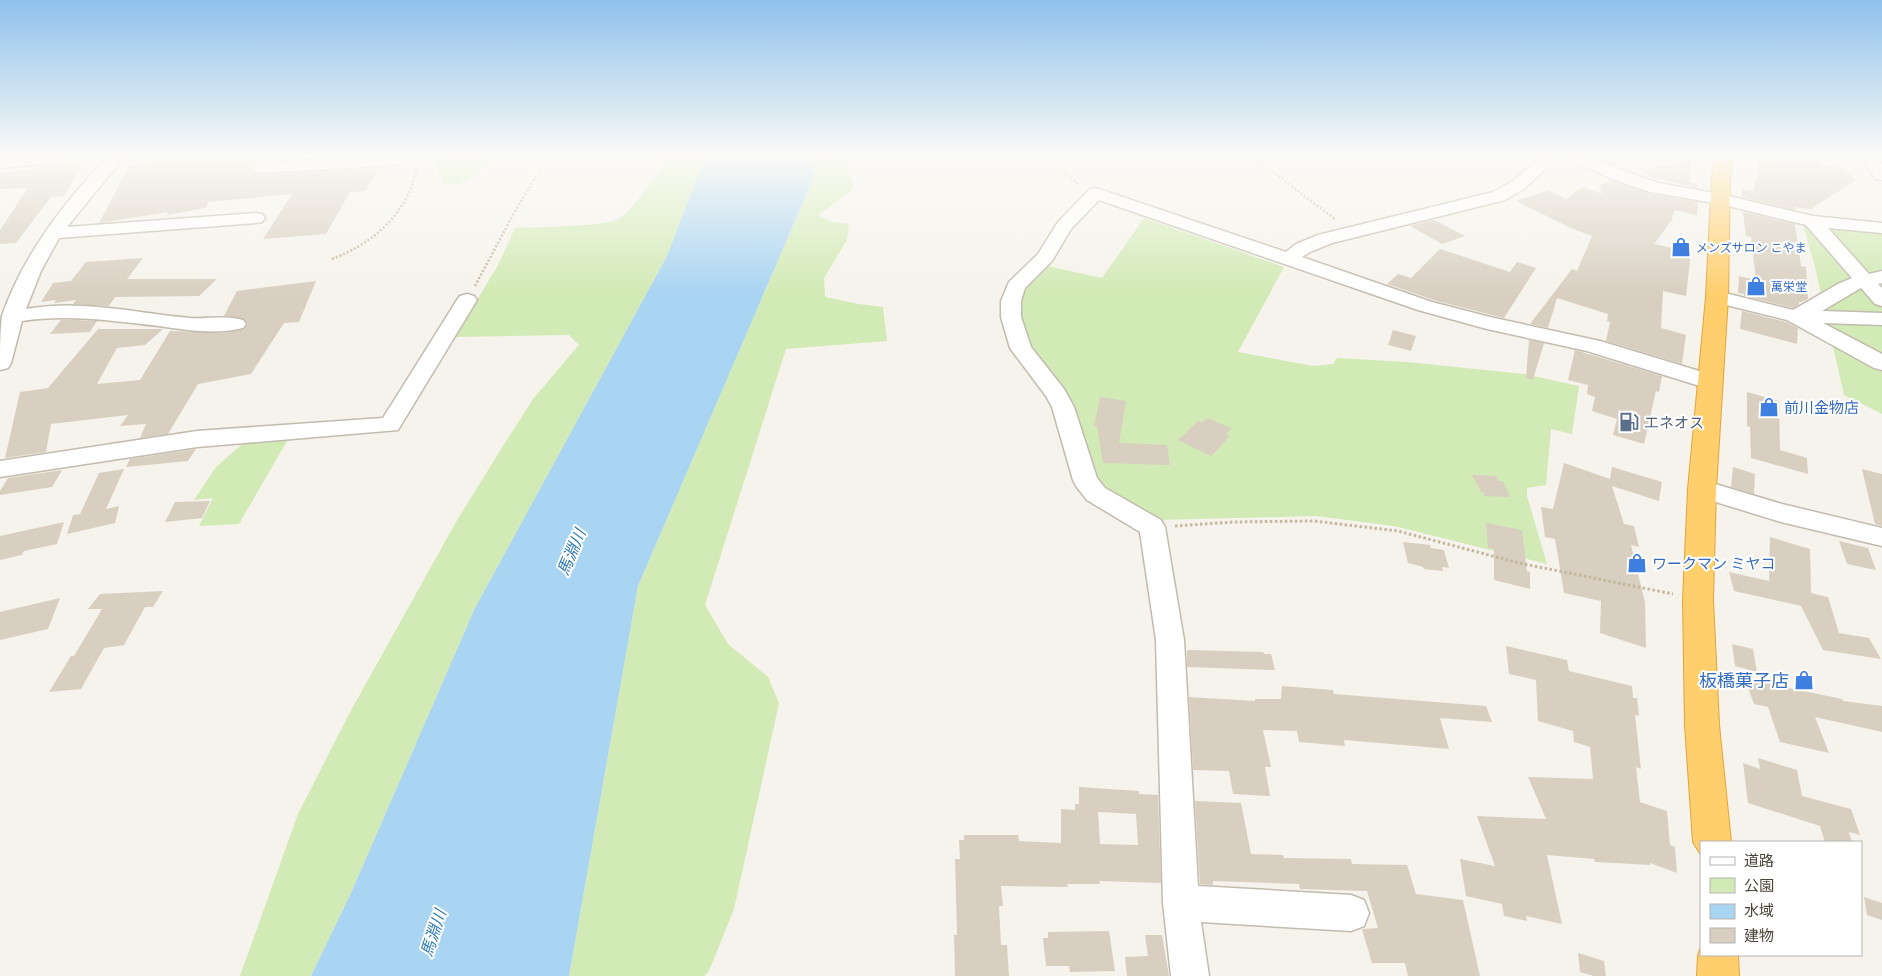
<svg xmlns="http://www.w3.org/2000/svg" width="1882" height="976" viewBox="0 0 1882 976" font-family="'IBM Plex Sans','Noto Sans JP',sans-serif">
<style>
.green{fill:#d2eab5}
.water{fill:#a9d4f2}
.building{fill:#d8cfc1;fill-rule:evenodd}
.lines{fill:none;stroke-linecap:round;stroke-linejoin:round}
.minor-casing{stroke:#c2bbae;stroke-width:3}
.highway-casing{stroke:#e0a43c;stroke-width:2}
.path-far1{stroke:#c4b79f;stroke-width:2.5;stroke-dasharray:2 2;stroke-linecap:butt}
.path{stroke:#c4b79f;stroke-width:3;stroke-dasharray:2.5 2.5;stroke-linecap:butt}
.minor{fill:#fff;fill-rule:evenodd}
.highway{fill:#ffcf6e;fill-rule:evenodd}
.labels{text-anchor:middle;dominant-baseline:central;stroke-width:4;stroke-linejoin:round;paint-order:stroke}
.far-shop-label{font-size:12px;fill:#366cbe;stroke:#fff;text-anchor:start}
.shop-label{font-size:15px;fill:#366cbe;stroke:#fff;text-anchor:start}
.service-label{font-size:15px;fill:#4e5e75;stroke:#fff;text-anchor:start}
.water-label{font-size:16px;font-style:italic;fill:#2e7ab2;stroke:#fff}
.near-shop-label{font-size:18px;fill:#366cbe;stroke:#fff;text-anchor:end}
</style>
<rect width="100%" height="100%" fill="#f6f3ec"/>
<path class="green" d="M433 157H488L479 172 459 185 443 183Z
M669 157H705L667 256 475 608 351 893 311 976H240L298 814 349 714 456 522 503 446 533 399 579 345 569 335 455 337 498 265 515 228C534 227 605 227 618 219 635 208 657 174 669 157Z
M814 157H844L854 186 851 191 818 215 832 222 849 224 847 240 824 278 825 297 859 304 883 307 887 341 786 349 705 605 728 644 768 677 779 703 734 909 709 971 704 976H569L638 586 813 179Z
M1144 218 1284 267 1238 352 1313 366 1333 364 1337 358 1407 362 1524 374 1579 386 1572 434 1551 429 1546 485 1527 488V496L1547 564 1394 526 1316 516 1158 520 1107 493 1096 478 1031 350 1018 316 1024 287 1043 265 1102 278Z
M1803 225 1882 233V414L1844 395 1815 267Z
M290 436 239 524 199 526 213 498 194 500 216 467 246 441Z"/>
<path class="water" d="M705 157H814L813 179 638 586 569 976H311L351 893 475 608 667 256Z"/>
<path class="building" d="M154 157H259L251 169 255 174 261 175 379 168 365 191 350 192 326 234 263 239 292 194 208 202 207 207 195 210 167 215 168 212 99 223 129 166 151 164Z
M1685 157H1691L1690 182 1697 183V188L1649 177 1647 170 1662 165 1674 167V161Z
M1756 157H1823L1820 166 1843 168 1856 180 1812 208 1813 210 1795 207V210L1742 197V189L1753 191 1759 169Z
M77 161 74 164 83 163 64 196 51 197 16 243 0 244V230L28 188 0 189V173L39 168 42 166Z
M1613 181 1650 194 1698 202 1697 215 1674 210 1672 220 1654 244 1691 252 1686 296 1663 291 1661 328 1686 335 1682 364 1606 341 1610 322 1607 321 1608 314 1557 298 1548 328 1530 324 1572 269 1577 271 1592 236 1573 229 1516 201 1548 190 1566 199 1582 187 1602 194 1600 185Z
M1743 212 1795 224 1801 266 1806 267 1808 299 1802 302H1799V305L1793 308 1744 296V294L1738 293 1739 276 1756 280 1751 237 1746 236Z
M1434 220 1465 236 1442 244 1410 226Z
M1440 249 1510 272 1517 262 1536 268 1504 318 1437 301 1387 284 1398 274 1411 278Z
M143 258 127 279H217L199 296 115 297 109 306 73 304 76 300 54 303 56 300 41 302 53 283 71 281 86 262Z
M316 281 299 322 284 323 251 374 198 384 168 434 140 438 146 424 120 426 128 415 51 424 46 452 5 458 20 392 48 388 98 329H163L145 345 117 348 97 384 140 380 170 331 223 333 244 329 248 324 244 319 224 316 237 291Z
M1742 311 1786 322 1798 328 1797 344 1740 329Z
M61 320H74L97 321 90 332 50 334Z
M1393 330 1416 336 1411 351 1388 345Z
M1529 340 1544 343 1533 380 1526 378Z
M1575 350 1662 376 1659 392 1656 391 1644 444 1613 435 1617 419 1592 411 1595 397 1587 394 1588 385 1568 380Z
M1747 392 1779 401 1780 450 1807 458 1808 474 1751 458 1750 427 1747 426Z
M1100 397 1126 401 1119 443 1167 445 1170 465 1103 463 1097 426H1094Z
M1207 418 1231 428 1226 434 1230 436 1211 456 1178 440 1198 421 1202 423Z
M196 449 188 461 126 467 130 459Z
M1564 463 1610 479 1612 467 1662 482 1659 501 1612 486 1624 524 1634 526 1639 547 1631 545 1645 602 1646 648 1600 633 1601 601 1564 593 1555 539 1545 537 1541 507 1553 509Z
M1733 467 1755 474 1754 494 1731 487Z
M124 469 106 509 119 506 115 523 67 534 73 515 80 514 99 473Z
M1862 469 1882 474V526L1875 524Z
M62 470 52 487 0 495V491L8 478Z
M1472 475 1496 476 1498 481H1503L1510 497 1484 496V493L1481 492Z
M210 501 202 518 165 522 175 502Z
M64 522 57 544 24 551 22 555 0 560V536Z
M1486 523 1522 530 1527 571 1530 572V589L1494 580V549L1488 548Z
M1770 537 1810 549 1811 593 1828 597 1839 633 1869 638 1881 659 1823 650 1801 606 1734 591 1729 572 1769 581Z
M1839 541 1868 548 1876 570 1847 564Z
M1403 542 1430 545 1431 548 1444 550 1449 568 1442 567 1443 571 1424 569 1423 567 1408 563Z
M163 591 153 607H145L124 645 104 648 81 689 49 692 71 656H74L102 609H88L100 594Z
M60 598 48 629 0 640V612Z
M1732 644 1753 649 1757 672 1735 666Z
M1506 646 1567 660 1569 671 1632 686 1633 698H1637L1639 716 1635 715 1641 769 1636 767 1640 802 1667 811 1670 845 1675 847 1677 873 1650 863V865L1595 862 1594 859 1547 855 1562 924 1526 916 1527 921 1504 916 1502 904 1466 896 1460 859 1495 866 1477 816 1546 819 1528 777 1593 779 1590 747 1574 742 1573 731 1538 721 1536 680 1509 674Z
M1189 650 1263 652 1264 654H1271L1275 670 1187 667V651Z
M1745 679 1842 699 1843 701 1882 706V732L1815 717 1829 753 1780 742 1768 707 1754 704Z
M1282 686 1333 690 1334 694 1486 706 1492 722 1440 718 1449 749 1344 740 1345 746 1299 742 1297 731 1263 730 1271 767H1265L1270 796 1233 794 1229 771 1193 770 1189 697 1255 701V699H1281Z
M1758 758 1797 770 1802 796 1851 809 1860 835 1849 832 1852 842H1825L1820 826 1748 803 1743 763 1760 769Z
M1079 787 1139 791V794L1158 795 1161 883 1099 881 1100 884H1067L1068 887 1001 886 1003 906H999L1001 945H1007L1009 976H955L954 935H957L955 859H960L959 840H964V835H1018L1019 841 1061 843V809L1075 810V804H1079ZM1098 812 1136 814 1138 845 1100 844Z
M1195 801 1241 803 1251 854 1283 855 1284 858 1351 859 1352 864 1407 865 1416 894 1463 900 1480 976H1408L1405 963H1372L1362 929 1378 928 1367 891 1300 889 1299 884 1213 881V885L1200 884Z
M1864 897 1882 903V920L1867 915Z
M1109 931 1115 971 1070 972 1069 966H1046L1043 938H1048V932Z
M1145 935H1162L1169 976H1127L1125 957 1148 956Z
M1578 953 1604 961 1606 976H1594L1580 972Z"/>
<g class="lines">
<defs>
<path id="minor" d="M10 157H70L68 160 62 162 0 168V158Z
M107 157H124L67 227 256 213 262 214 265 218 262 222 256 223 59 238 41 271 26 309C81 299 135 313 190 318 208 319 226 315 243 320L246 324 243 328C217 335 186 330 159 326 113 321 69 314 22 321L11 363 8 368 0 370C0 353 0 331 2 316 23 255 63 204 107 157Z
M261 157H278L274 162 362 157H406L403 163 397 165 261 173 255 172 253 168Z
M1541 157H1559L1525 188 1505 200 1332 243 1310 252 1302 257 1432 302 1490 317 1600 341 1719 377 1722 382 1719 387 1711 389 1703 387 1587 351 1487 329 1418 310 1099 200 1071 229 1052 261 1025 288 1021 301V317L1031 347 1064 389 1074 407 1097 478 1105 488 1161 520 1165 527 1184 640 1198 886 1351 895 1364 900 1369 913 1364 926 1351 931 1201 922 1209 976H1171L1163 903 1156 640 1140 532 1087 500 1076 486 1073 480 1052 407 1046 396 1010 348 1001 317V301L1009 282 1038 254 1058 222 1090 189 1096 188 1286 252 1296 244 1318 235 1493 192 1513 181Z
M1569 157H1591L1624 171 1659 183 1720 194 1813 216 1882 223V233L1828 228 1869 274 1882 271V283L1878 284 1882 288V306L1875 304 1861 288 1822 311 1882 313V325L1823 323 1882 354V370L1874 368 1787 320 1710 301 1707 297 1710 293 1717 291 1793 310 1838 284 1852 278 1806 225 1720 204 1650 192 1612 179 1571 160Z
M1860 157H1877L1882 164V180L1876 179Z
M467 294 474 296 477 300 398 430 197 447 0 477V461L197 431 383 418 457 300 460 296Z
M1702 480 1782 504 1882 528V546L1781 522 1693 495 1689 489 1693 483Z"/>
<path id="highway" d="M1716 157H1734L1730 176 1728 297 1716 489 1713 600 1719 725 1731 842H1701V855L1693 842 1685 725 1683 600 1688 489 1706 297 1712 176Z
M1701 947V955H1738L1739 976H1697L1698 955Z"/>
</defs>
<use href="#minor" class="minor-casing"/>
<use href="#highway" class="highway-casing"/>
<path class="path-far1" d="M1046 157 1079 185
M1253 157 1336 220
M1498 157 1514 167
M332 259C366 246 394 225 410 191 414 180 416 168 421 157
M475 286 514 213 548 157"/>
<path class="path" d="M1175 526 1233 522 1314 521 1398 531 1519 563 1673 594"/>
<use href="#minor" class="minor"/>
<use href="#highway" class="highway"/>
</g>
<linearGradient id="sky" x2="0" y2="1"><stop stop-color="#8fc1ec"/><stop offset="0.53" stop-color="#fbfaf6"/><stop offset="1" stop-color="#fbfaf6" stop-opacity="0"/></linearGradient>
<rect width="1882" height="294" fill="url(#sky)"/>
<defs>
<symbol id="shop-bare" viewBox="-9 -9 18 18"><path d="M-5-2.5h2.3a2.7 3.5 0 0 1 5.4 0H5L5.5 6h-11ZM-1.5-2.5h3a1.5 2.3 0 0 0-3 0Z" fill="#3f7fe0" stroke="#fff" stroke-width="2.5" paint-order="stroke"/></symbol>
<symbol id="fuel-bare" viewBox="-9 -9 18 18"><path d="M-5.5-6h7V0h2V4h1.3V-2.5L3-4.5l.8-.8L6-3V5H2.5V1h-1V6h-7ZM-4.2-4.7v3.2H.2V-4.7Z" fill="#5c6f8a" stroke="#fff" stroke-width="2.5" paint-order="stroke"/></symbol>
</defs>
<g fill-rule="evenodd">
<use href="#shop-bare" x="1667" y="233" width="28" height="28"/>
<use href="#shop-bare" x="1742" y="272" width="28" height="28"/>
<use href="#shop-bare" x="1755" y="393" width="28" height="28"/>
<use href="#fuel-bare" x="1615" y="408" width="28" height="28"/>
<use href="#shop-bare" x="1623" y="549" width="28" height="28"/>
<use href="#shop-bare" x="1790" y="666" width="28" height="28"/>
</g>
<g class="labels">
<g class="far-shop-label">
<text x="1696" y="247">メンズサロン こやま</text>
<text x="1771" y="286">萬栄堂</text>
</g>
<g class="shop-label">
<text x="1784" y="407">前川金物店</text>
<text x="1652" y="563">ワークマン ミヤコ</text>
</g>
<g class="service-label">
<text x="1644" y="422">エネオス</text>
</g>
<g class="water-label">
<text transform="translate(571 552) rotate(-67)">馬淵川</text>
<text transform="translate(433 933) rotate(-72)">馬淵川</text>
</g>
<g class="near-shop-label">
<text x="1789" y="680">板橋菓子店</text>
</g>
</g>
<rect x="1700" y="841" width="162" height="115" fill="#ffffff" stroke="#b7b4b0"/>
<rect x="1710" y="857" width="25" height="8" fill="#ffffff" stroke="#b7b4b0"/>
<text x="1744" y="866" font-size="15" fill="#4b4439">道路</text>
<rect x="1710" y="878" width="25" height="15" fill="#d2eab5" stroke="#b7b4b0"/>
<text x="1744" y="891" font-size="15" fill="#4b4439">公園</text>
<rect x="1710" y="904" width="25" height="15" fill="#a9d4f2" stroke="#b7b4b0"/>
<text x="1744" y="916" font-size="15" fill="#4b4439">水域</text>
<rect x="1710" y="928" width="25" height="15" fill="#d8cfc1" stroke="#b7b4b0"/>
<text x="1744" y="941" font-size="15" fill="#4b4439">建物</text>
</svg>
